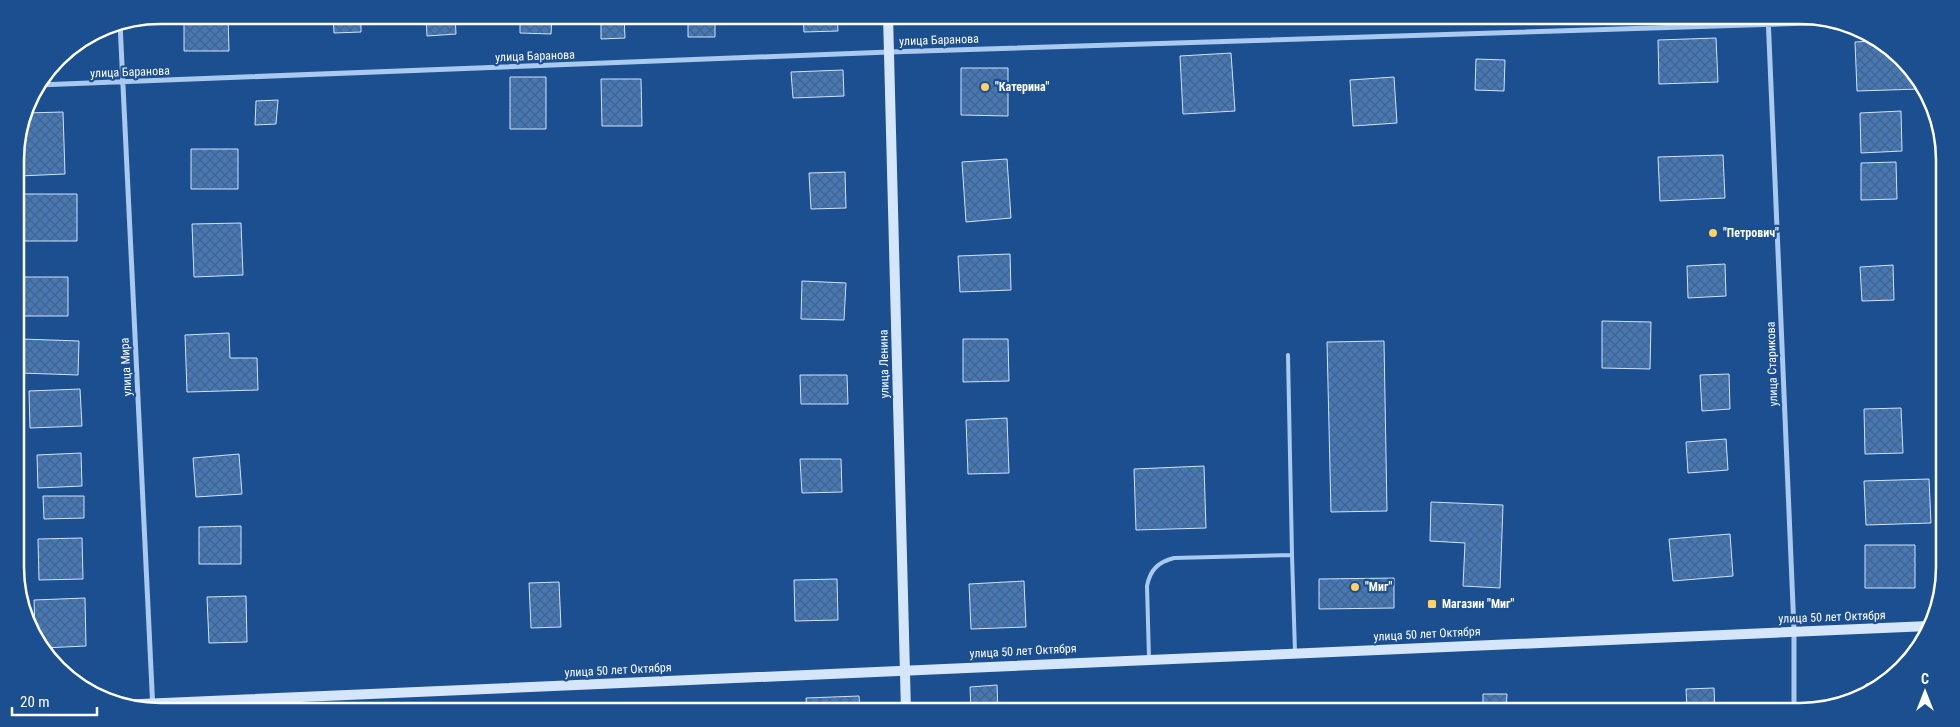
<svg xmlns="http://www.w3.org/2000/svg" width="1960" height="727" viewBox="0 0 1960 727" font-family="'Roboto Condensed',sans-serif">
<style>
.building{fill:url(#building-cross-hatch);stroke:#cfe3fa}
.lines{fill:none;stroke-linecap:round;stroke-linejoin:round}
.lane{stroke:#a9c9ee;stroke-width:4}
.street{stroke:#a9c9ee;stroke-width:5}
.secondary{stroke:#d6e6fa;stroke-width:10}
.poi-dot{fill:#ffd166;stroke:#1b4f8f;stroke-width:2}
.labels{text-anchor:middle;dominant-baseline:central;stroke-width:4.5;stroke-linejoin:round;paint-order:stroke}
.street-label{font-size:12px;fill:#fff;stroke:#1b4f8f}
.poi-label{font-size:12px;font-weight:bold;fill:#fff;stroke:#1b4f8f;text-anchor:start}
.rim{fill:none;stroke:#fff;stroke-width:2.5}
</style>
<defs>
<pattern id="building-cross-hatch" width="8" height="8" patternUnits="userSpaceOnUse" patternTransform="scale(1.25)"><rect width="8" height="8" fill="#4478b7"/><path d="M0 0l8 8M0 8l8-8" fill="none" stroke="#486282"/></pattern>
</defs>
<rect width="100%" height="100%" fill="#1b4f8f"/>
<path class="building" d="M184 15H228L229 51H184Z
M333 15H361V32L334 33Z
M426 15H455L456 34 427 36Z
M520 15H552L551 34 520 33Z
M601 15H624L625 38 601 39Z
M688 15H715V37H688Z
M803 15H837L838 31 804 32Z
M1716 38 1718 82 1659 84 1658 40Z
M1874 41 1909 64 1920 89 1857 91 1855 42Z
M1231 53 1235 111 1183 114 1180 56Z
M1476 59 1505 60 1504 91 1475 90Z
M961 68H1008V116L961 115Z
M843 70 844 96 793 98 791 72Z
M510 77H546V129H510Z
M1394 77 1397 123 1353 126 1350 80Z
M601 79H641L642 126H602Z
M278 100 276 124 255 125 256 101Z
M1901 111 1902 151 1861 153 1860 113Z
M63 112 65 174 19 176 18 140 25 113Z
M191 149H238V189H191Z
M1723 155 1725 198 1660 201 1658 157Z
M1007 159 1011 218 966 222 962 162Z
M1896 162 1897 199 1861 200V163Z
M845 172 846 208 811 209 809 173Z
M16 194H77V241H16Z
M241 223 243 275 194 277 192 224Z
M1010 254 1011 290 960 292 958 256Z
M1725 264 1726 296 1688 298 1687 266Z
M1893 265 1894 300 1862 301 1860 267Z
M16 277H68V316H16Z
M802 281 846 283 844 320 801 319Z
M1602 321 1651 322 1650 369 1602 368Z
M229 333 230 358H257L258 390 187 392 185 335Z
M22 339 79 341 78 375 21 373Z
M963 339H1008L1009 381 963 382Z
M1384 341 1387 511 1331 512 1327 342Z
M1729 374 1730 409 1702 411 1700 375Z
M800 375H847L848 404H801Z
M80 389 82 426 30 428 29 391Z
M1901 408 1903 453 1865 454 1864 409Z
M1007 418 1009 473 968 474 966 420Z
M1726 439 1728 470 1688 473 1686 442Z
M81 453 82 486 38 488 37 455Z
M239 454 242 494 196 497 193 458Z
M800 459H841L842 492 802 493Z
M1204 466 1206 528 1136 530 1134 469Z
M1929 479 1931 523 1866 525 1864 481Z
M43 496H84V518L44 519Z
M1431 502 1503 505 1500 588 1463 586 1465 543 1430 541Z
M241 526V564H199V527Z
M1730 534 1733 576 1673 581 1669 539Z
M82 538 83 579 39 580 38 539Z
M1865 545H1915V588H1865Z
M1394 578V608L1319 609V579Z
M837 579 838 620 795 621 794 580Z
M1024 581 1026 627 971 629 969 584Z
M559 582 561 627 531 628 529 583Z
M246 596 247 642 209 643 207 597Z
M85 598 86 646 43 648 35 631 34 600Z
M1866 684H1883L1866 690Z
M997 685 998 712H971L970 687Z
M1714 688 1715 712H1687L1686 689Z
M1483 694H1507L1506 710 1530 712H1483Z
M859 696 860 712H807L806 698Z
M1289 705V712H1260V707Z"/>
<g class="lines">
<path class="lane" d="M1292 555 1295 652
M1149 658 1147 586C1150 570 1158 562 1174 558L1292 555 1288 355"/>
<path class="street" d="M1768 15 1794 630V712
M120 23 153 711
M38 85 889 52 1842 22"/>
<path class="secondary" d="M888 15 906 712
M118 705 1929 626"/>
</g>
<g class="poi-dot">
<circle cx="985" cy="87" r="5"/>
<circle cx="1713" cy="233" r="5"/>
<circle cx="1355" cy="587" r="5"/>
<rect x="1427" y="599" width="10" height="10" rx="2.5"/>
</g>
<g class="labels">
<g class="street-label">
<text transform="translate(939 40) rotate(-2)">улица Баранова</text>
<text transform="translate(535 56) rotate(-2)">улица Баранова</text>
<text transform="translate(130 72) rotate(-2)">улица Баранова</text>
<text transform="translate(884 364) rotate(-91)">улица Ленина</text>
<text transform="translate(1772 364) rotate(-92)">улица Старикова</text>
<text transform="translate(126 367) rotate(-93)">улица Мира</text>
<text transform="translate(1832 617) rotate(-2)">улица 50 лет Октября</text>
<text transform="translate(1427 634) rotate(-3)">улица 50 лет Октября</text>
<text transform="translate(1023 651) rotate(-3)">улица 50 лет Октября</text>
<text transform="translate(618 670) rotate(-3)">улица 50 лет Октября</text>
</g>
<g class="poi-label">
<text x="995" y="87">"Катерина"</text>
<text x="1723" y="233">"Петрович"</text>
<text x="1365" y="587">"Миг"</text>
<text x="1442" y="604">Магазин "Миг"</text>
</g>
</g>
<path d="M0 0H1960V727H0ZM160 24H1800A136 136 0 0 1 1936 160V567A136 136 0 0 1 1800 703H160A136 136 0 0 1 24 567V160A136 136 0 0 1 160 24Z" fill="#1b4f8f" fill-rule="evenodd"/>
<path class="rim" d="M160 24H1800A136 136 0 0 1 1936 160V567A136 136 0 0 1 1800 703H160A136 136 0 0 1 24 567V160A136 136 0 0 1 160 24Z"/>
<g transform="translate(1925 692)" stroke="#1b4f8f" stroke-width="4" paint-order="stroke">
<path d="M0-4L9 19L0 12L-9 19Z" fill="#ffffff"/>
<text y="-8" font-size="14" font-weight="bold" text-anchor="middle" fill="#ffffff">С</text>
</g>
<path d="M12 707v8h85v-8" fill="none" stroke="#ffffff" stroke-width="2.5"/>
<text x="20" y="707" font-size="15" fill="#ffffff" stroke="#1b4f8f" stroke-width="4" paint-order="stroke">20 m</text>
</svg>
